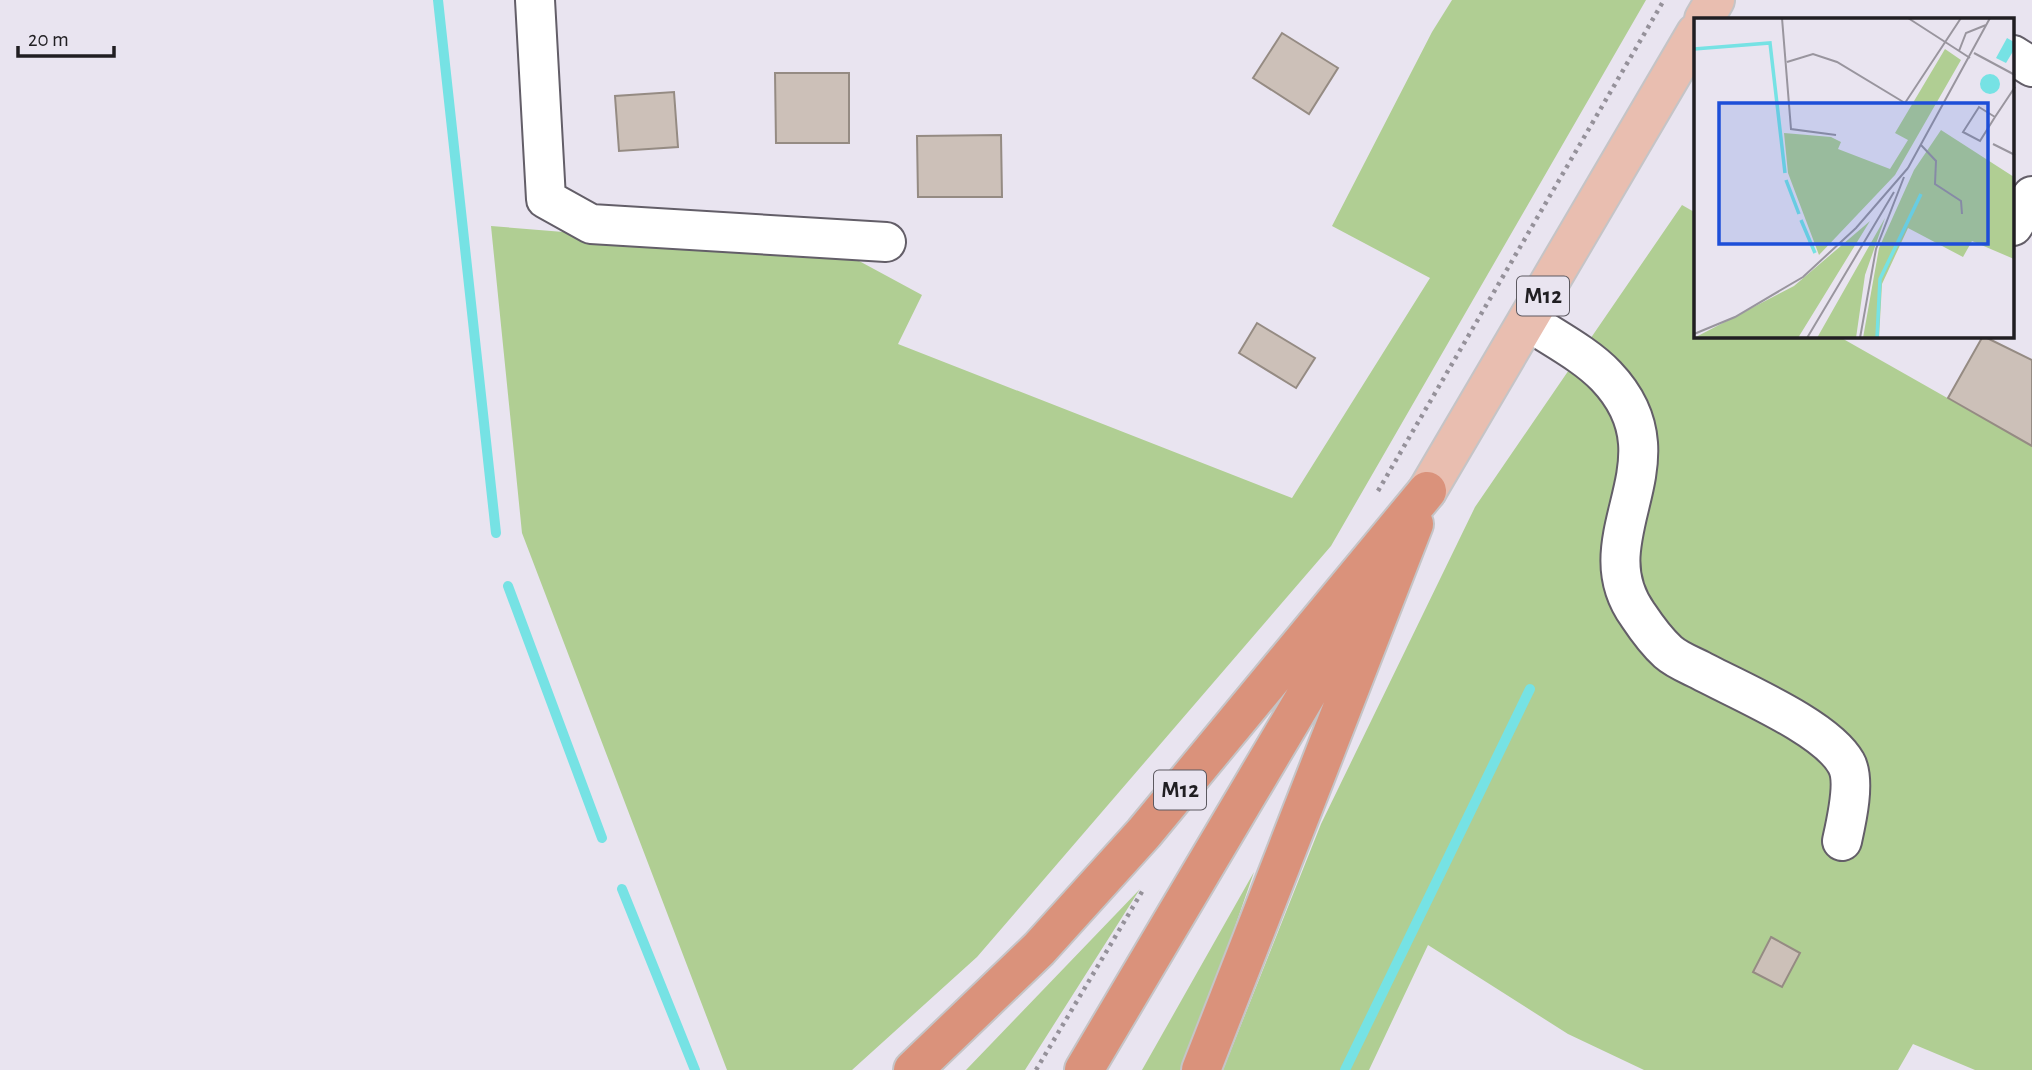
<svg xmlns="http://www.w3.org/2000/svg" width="2032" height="1070" viewBox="0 0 2032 1070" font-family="'Alegreya Sans',sans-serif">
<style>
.green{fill:#b0ce93}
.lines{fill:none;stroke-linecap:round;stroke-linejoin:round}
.stream{stroke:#76e2e4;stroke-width:10}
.building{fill:#ccc0b8;stroke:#958b83;stroke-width:2}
.minor-casing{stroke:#635e68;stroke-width:42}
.major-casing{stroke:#c5c4c6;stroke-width:42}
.highway-casing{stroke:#c5c4c6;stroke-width:42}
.path{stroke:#95919a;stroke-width:4.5;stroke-dasharray:3.5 5;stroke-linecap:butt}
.minor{stroke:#fff;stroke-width:38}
.major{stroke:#e9beb0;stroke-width:38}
.highway{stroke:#da927b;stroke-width:38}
.labels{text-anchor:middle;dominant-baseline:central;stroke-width:7;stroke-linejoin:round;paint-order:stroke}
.shield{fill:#e9e4f0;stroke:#5c5960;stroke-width:2}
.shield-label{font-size:23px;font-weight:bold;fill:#201e22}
.inset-river{fill:none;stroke:#76e2e4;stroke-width:3.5}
.inset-road{fill:none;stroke:#99959e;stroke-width:2}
.view{fill:#1d4ed8;fill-opacity:0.15;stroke:#1d4ed8;stroke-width:3.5}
.inset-edge{fill:none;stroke:#201e22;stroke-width:3.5}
</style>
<rect width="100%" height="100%" fill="#e9e4f0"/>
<path class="green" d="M1452 0H1646L1331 546 977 957 852 1070H727L522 533 491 226 848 255 922 295 898 344 1292 498 1430 278 1332 226 1432 32Z
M1682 205 1696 213V336H1838L2032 446V1070H1975L1913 1044 1898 1070H1644L1568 1034 1428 945 1369 1070H1223L1321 824 1475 507Z
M1254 872 1185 1070H1142Z
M1140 889 1025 1070H966Z"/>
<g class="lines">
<path class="stream" d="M438 0 496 533
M508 586 602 838
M622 889 695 1070
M1345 1070 1530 689"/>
</g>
<path class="building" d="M1282 33 1338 68 1309 114 1253 78Z
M775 73H849V143H776Z
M674 92 678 147 619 151 615 96Z
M1001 135 1002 197H918L917 136Z
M1257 323 1315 358 1296 388 1239 353Z
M1983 336 2032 360V446L1948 398Z
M1771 937 1800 953 1782 987 1753 972Z"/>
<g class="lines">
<defs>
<path id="minor" d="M535 0 546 199 591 224 886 242
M2013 55 2032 67
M2013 226 2032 196
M1528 321C1553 338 1585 354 1606 376 1688 462 1581 536 1638 615 1646 627 1657 642 1668 652 1677 660 1690 665 1700 670 1739 691 1826 727 1846 763 1856 780 1846 823 1842 841"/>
<path id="major" d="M1704 19 1715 0
M1427 491 1696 33"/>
<path id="highway" d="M913 1070 1039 949 1144 833 1427 491
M1084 1070 1362 601
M1201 1070 1414 524"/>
</defs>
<use href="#minor" class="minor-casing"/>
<use href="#major" class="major-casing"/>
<use href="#highway" class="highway-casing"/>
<path class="path" d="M1378 491 1664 0
M1036 1070 1143 890"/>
<use href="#minor" class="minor"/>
<use href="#major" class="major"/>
<use href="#highway" class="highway"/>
</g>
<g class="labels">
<g class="shield">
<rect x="1517" y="276.5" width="52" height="39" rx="5"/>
<rect x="1154" y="770.5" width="52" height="39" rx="5"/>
</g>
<g class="shield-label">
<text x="1543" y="296">М12</text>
<text x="1180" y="790">М12</text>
</g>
</g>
<g transform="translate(1694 18)">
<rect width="320" height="320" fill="#e9e4f0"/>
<path d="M251 31 267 42 201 157 125 237 94 155 90 115 137 119 147 124 144 131 196 151 214 122 201 115ZM247 112 320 159V241L278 223 269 239 214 210 188 266 185 320H169L185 230 220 152ZM191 200 171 257 162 320H123ZM176 203 104 320H0L100 268Z" fill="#b0ce93"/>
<path d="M313 20 320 24 321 30 312 45 302 40ZM286 66a10 10 0 1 1 20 0a10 10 0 1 1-20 0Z" fill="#76e2e4"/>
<path class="inset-river" d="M0 31 76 25 91 155M92 162 105 196M107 202 121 235M183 320 186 261 227 176"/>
<path class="inset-road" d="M88 0 97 111 142 117M214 0 276 40M265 33 272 15 292 7M280 35 321 57M93 44 119 36 143 44 211 85 267 0M301 99 285 89 269 114 286 123 301 99 321 69M299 126 321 137M227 127 242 143 241 166 267 183 268 196M214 150 296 0M0 316 41 299 109 259 162 210 214 150M113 320 200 174M166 320 182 231 210 159"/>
<path class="view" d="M25 85H294V226H25Z"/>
<rect width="320" height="320" class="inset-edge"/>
</g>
<path d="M18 46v10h96v-10" fill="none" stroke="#201e22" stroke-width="3.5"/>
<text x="28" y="46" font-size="21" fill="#201e22" stroke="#e9e4f0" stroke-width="5" paint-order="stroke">20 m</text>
</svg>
